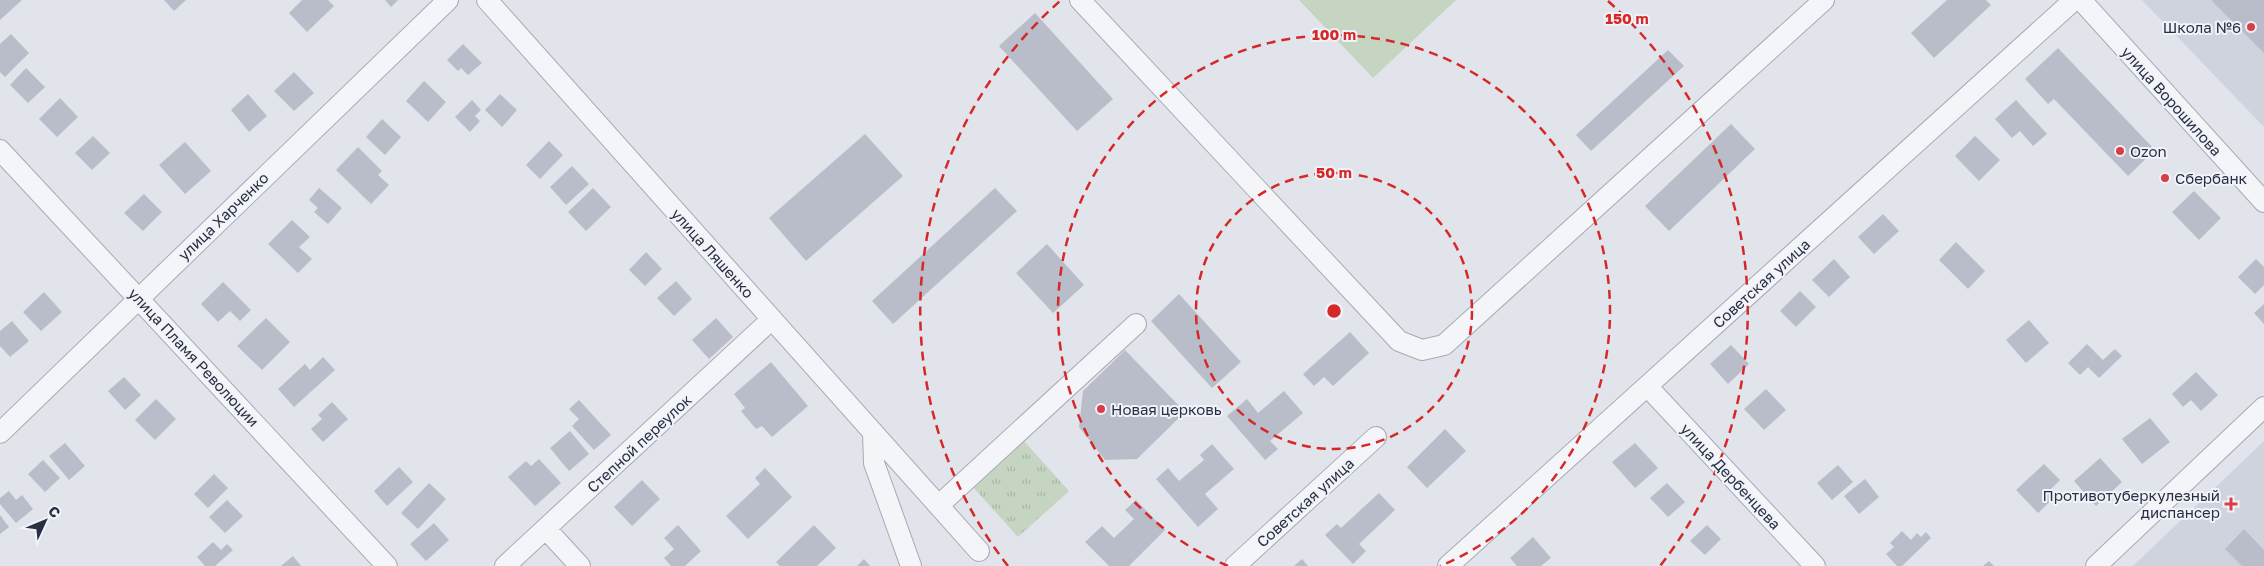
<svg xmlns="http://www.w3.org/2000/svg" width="2264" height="566" viewBox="0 0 2264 566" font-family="'Golos Text',sans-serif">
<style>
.built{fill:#cfd3dd}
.grass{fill:url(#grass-tufts)}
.pitch{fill:#c5d5c1}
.building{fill:#b8bdc9}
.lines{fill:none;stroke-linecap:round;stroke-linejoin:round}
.minor-casing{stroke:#a6aab6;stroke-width:22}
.minor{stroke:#f4f5f9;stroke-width:20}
.ring{fill:none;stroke:#d62828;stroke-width:2.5;stroke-dasharray:9 6}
.poi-dot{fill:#d93d4a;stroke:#f1f3f8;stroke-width:2}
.labels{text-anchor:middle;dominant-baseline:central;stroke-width:4;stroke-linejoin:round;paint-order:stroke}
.poi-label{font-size:15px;fill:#283044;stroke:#f1f3f8;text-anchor:start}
.street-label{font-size:15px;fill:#283044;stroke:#f1f3f8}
.centre{fill:#d62828;stroke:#f1f3f8;stroke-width:2.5}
.ring-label{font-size:15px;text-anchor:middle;font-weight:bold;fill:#d62828;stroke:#f1f3f8;stroke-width:4;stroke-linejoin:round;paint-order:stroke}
</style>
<defs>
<pattern id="grass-tufts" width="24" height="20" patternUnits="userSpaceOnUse" patternTransform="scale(1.25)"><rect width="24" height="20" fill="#c5d5c1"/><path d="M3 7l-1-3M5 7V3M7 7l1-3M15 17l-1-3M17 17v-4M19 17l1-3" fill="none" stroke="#a9b7a7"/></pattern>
</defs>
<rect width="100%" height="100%" fill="#e1e4eb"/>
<path class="built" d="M2142 0H2264V127Z
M2264 441V566H2133Z"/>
<path class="grass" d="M1023 440 1069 491 1018 537 972 486Z"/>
<path class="pitch" d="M1299 0H1456L1373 78Z"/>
<path class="building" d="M0 0H22L0 20Z
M164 0H186L174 11Z
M302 0H328L334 6 307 32 289 13Z
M385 0H398L391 7Z
M1947 0H1986L1991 5 1934 58 1911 33Z
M2213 0H2264V53L2212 1Z
M1035 13 1113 99 1077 131 999 46Z
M11 34 29 53 5 77 0 72V44Z
M463 44 482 63 468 75 461 68 458 71 447 60Z
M2058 48 2155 150 2128 176 2054 99 2048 104 2025 79Z
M1668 50 1684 66 1591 151 1576 135Z
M26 68 45 87 28 103 10 85Z
M294 72 314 93 294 111 274 91Z
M424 81 446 102 428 122 406 101Z
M248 94 267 116 249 132 231 110Z
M500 94 517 110 502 127 485 110Z
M60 98 78 117 57 137 39 119Z
M472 100 481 110 475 116 480 121 470 132 455 117Z
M2016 100 2047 134 2033 146 2020 131 2012 138 1995 119Z
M382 119 401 137 385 155 366 137Z
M1731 124 1755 149 1669 231 1645 206Z
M865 134 903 176 806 261 769 218Z
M93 136 110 153 92 170 75 153Z
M1975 136 2000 160 1979 181 1955 156Z
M549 141 563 155 540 179 526 165Z
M185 142 211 171 185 194 159 165Z
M358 147 382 171 378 175 389 185 371 204 336 170Z
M572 166 589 184 566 205 550 187Z
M319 188 342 208 328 224 314 212 318 208 309 200Z
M593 188 611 207 586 231 568 212Z
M995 188 1017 211 893 324 872 301Z
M2194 191 2221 218 2199 240 2172 212Z
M144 194 162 212 143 231 124 213Z
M1883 214 1899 231 1874 254 1858 237Z
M292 220 310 237 299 247 312 259 298 273 268 244Z
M1956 242 1985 271 1968 289 1939 260Z
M1047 244 1084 285 1053 313 1016 273Z
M646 252 662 269 645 286 629 270Z
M1834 259 1850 277 1829 297 1812 280Z
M2256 259 2264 267V285L2255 294 2238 277Z
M676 281 692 299 674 316 657 298Z
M223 282 251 310 240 321 230 311 218 322 201 304Z
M1800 291 1816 307 1796 327 1780 311Z
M44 292 62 312 41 331 23 312Z
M1179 294 1241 362 1212 388 1151 321Z
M2264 304V324L2254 313Z
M266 318 290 342 262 370 237 346Z
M716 318 733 337 709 359 692 340Z
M2029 320 2049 343 2026 363 2006 340Z
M12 321 29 341 10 357 0 346V331Z
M1350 332 1369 353 1333 386 1324 377 1314 386 1303 374Z
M2087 344 2103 360 2115 349 2122 356 2099 378 2088 367 2080 375 2068 363Z
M1731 345 1749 364 1728 384 1710 364Z
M1125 350 1185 412 1137 459 1105 460 1079 427 1083 391Z
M323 357 335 370 294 407 278 389 305 364 310 370Z
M771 362 808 406 772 437 762 426 756 429 741 411 745 408 734 394Z
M2196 372 2218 395 2201 411 2191 400 2183 407 2172 394Z
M124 377 141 395 125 410 108 391Z
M1766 389 1786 410 1764 430 1744 409Z
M1284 391 1303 413 1270 441 1278 449 1265 460 1227 416 1247 399 1258 413Z
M156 399 176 419 155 440 135 420Z
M579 400 611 435 594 450 572 426 579 419 569 409Z
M332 402 348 419 323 442 311 429 322 419 318 415Z
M2150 418 2170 442 2142 464 2122 439Z
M1445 429 1466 451 1427 488 1407 467Z
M570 431 589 454 569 471 550 448Z
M65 443 85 466 69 480 49 456Z
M1635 443 1658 468 1635 488 1612 462Z
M1212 444 1234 469 1205 494 1218 509 1198 527 1156 479 1168 468 1179 481 1204 460 1200 455Z
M2100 458 2122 482 2096 506 2074 481Z
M539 459 561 483 535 506 508 477 526 461 531 466Z
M43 460 60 478 45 492 28 474Z
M2044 464 2060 480 2051 489 2057 495 2038 513 2016 490Z
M1838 465 1853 482 1832 500 1817 483Z
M399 467 413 482 387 506 374 491Z
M765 468 792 497 748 539 726 516 760 484 755 478Z
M214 474 228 488 208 508 194 494Z
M1865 479 1879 497 1859 514 1844 496Z
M642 480 660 499 632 526 614 507Z
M429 483 446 499 418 529 401 513Z
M1667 483 1685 502 1668 517 1650 498Z
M9 491 16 500 22 495 33 509 16 523 0 504V498Z
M1379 493 1395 510 1359 544 1366 551 1353 564 1325 535 1337 524 1341 528Z
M227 500 243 516 225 533 209 517Z
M1136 500 1165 530 1129 566H1109L1085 542 1102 526 1114 538 1134 519 1125 510Z
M0 515 9 527 0 534Z
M434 523 449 540 426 561 410 544Z
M678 525 701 551 685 566H671L664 558 674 549 664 538Z
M814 525 836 548 817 566H780L776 562Z
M1707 525 1721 539 1705 555 1690 541Z
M2244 529 2264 550V566H2242L2225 549Z
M1902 531 1911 540 1917 533 1921 537 1926 532 1931 538 1902 566H1897L1886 554 1894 547 1890 543Z
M1533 537 1551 558 1541 566H1517L1510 558Z
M213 542 221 550 227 544 233 550 215 566H205L197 557Z
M293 556 301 566H281Z
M864 559 870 566H857Z
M1302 559 1308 566H1294Z
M1989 561 1994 566H1983Z"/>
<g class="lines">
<defs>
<path id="minor" d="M487 0 979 551
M1080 0 1399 341 1422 350 1444 345 1824 0
M2081 0 2264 202
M0 150 387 566
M1647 386 1815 566
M873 432 874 463 911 566
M0 433 448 0
M939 505 1136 324
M546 529 580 566
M505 566 772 319
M1235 566 1376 437
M1448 566 2074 0
M2096 566 2264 407"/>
</defs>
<use href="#minor" class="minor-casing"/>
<use href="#minor" class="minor"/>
</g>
<g class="ring">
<circle cx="1334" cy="311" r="138"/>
<path d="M1228 566A276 276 0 1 1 1440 566"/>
<path d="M1008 566A414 414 0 0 1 1060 1M1608 1A414 414 0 0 1 1660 566"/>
</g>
<g class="poi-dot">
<circle cx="2251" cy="27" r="5"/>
<circle cx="2120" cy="151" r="5"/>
<circle cx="2165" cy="178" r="5"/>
<circle cx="1101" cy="409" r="5"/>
<path d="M2228.5 496.5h5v5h5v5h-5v5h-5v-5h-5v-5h5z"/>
</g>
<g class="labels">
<g class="poi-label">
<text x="2241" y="27" text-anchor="end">Школа №6</text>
<text x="2130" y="151">Ozon</text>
<text x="2175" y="178">Сбербанк</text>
<text x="1111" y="409">Новая церковь</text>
<text x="2220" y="495" text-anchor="end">Противотуберкулезный<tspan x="2220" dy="17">диспансер</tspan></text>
</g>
<g class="street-label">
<text transform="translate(2172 101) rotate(48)">улица Ворошилова</text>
<text transform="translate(223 216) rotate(-44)">улица Харченко</text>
<text transform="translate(713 253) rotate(48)">улица Ляшенко</text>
<text transform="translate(1761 283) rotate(-42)">Советская улица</text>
<text transform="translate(194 357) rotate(47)">улица Пламя Революции</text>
<text transform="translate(639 443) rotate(-43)">Степной переулок</text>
<text transform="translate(1731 476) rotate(47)">улица Дербенцева</text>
<text transform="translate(1305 502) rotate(-42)">Советская улица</text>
</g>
</g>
<circle cx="1334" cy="311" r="8" class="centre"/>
<g class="ring-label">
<text x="1627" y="24">150 m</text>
<text x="1334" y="40">100 m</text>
<text x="1334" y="178">50 m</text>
</g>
<g transform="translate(45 521) rotate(46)" stroke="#f1f3f8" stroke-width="4" paint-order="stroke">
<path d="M0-4L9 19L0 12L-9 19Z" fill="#283044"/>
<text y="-8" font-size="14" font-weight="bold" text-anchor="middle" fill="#283044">С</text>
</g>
</svg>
